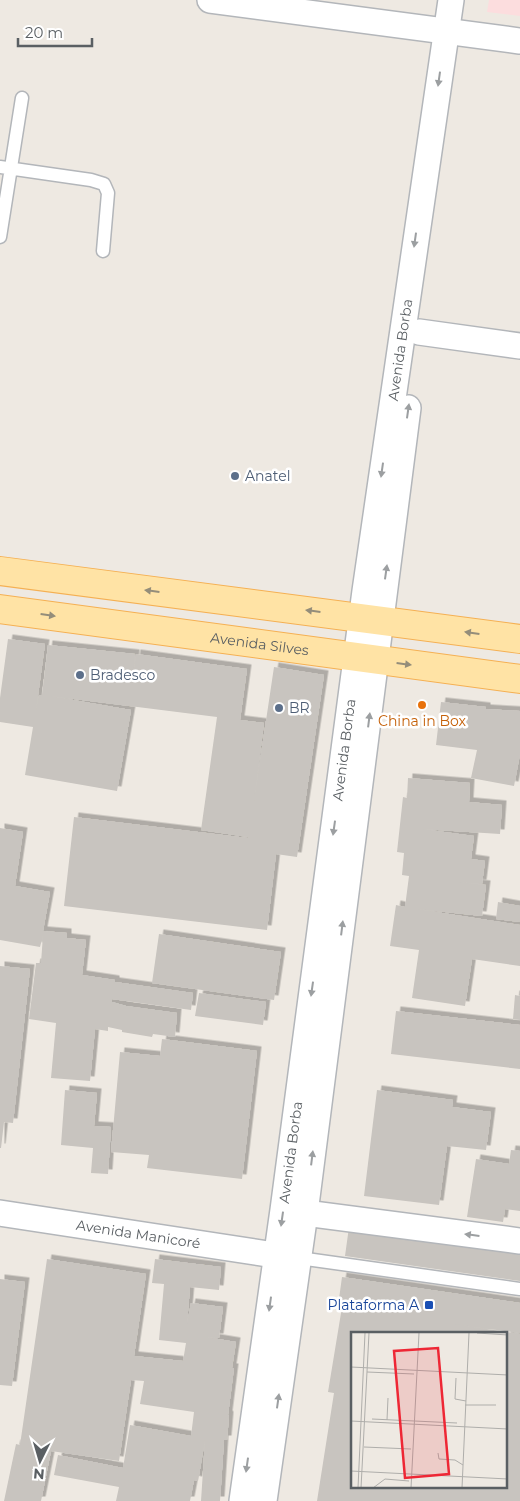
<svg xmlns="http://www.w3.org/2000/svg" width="520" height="1501" viewBox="0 0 520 1501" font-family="Montserrat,sans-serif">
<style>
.medical{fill:#fcddde}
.building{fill:#c8c4bf;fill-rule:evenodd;filter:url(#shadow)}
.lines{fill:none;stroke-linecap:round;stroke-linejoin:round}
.lane-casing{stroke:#b3b6ba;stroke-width:15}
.street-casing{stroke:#b3b6ba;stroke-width:28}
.primary-casing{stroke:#f5b053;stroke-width:30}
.lane{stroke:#fff;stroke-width:12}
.street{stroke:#fff;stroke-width:25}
.primary{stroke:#ffe3a5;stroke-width:28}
.oneway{fill:#9c9fa1}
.oneway2{fill:#948d7a}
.service-dot{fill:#5c6f8a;stroke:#fff;stroke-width:2}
.food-dot{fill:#e8710a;stroke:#fff;stroke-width:2}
.transit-dot{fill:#1a4fb4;stroke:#fff;stroke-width:2}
.labels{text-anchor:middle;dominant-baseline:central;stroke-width:5;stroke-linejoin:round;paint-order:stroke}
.street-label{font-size:14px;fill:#5a5f63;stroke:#fff}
.service-label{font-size:14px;fill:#4e5e75;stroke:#fff;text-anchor:start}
.food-label{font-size:14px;fill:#c56008;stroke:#fff}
.transit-label{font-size:14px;fill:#164399;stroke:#fff;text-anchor:end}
.inset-road{fill:none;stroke:#afaeab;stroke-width:1}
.view{fill:#ee2735;fill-opacity:0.15;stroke:#ee2735;stroke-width:2.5}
.inset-edge{fill:none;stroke:#5a5f63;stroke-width:2.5}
</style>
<defs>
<filter id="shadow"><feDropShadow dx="4.5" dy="-4.5" stdDeviation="0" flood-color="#0004"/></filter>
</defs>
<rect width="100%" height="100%" fill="#eee9e2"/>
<path class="medical" d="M489 0H520V16L487 12Z"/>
<path class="building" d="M8 639 45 644 36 710 39 695H42L48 645 135 654 133 679 136 654 247 669 240 720 264 723 254 801 274 667 324 675 297 857 276 854 267 930 64 906 74 817 248 838V837L201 830 217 717 50 696 131 710 117 791 25 775 33 727 0 722V698Z
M441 702 486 707V709L520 711V754L514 786 471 778 477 750 436 745Z
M408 778 470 783 469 802 502 805 500 834 422 829 474 836 471 859 485 861 482 884 457 882 486 885 482 916 417 909 520 925V966L472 959 465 1006 412 998 419 950 390 946 396 905 405 907 409 876 402 875 404 853 397 852 403 797 407 798Z
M0 828 23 832 15 886 50 892 43 931 67 933V938L86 940 82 975 115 980V982L193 993 191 1010 112 999V1002L126 1006 177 1013 175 1037 153 1034 152 1037 122 1032V1030L108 1027V1031L95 1029 90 1081 51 1078 56 1023 29 1019 36 963H41L43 935 40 947 0 940Z
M498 902 520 906V922L496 919Z
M159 934 281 952 274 1000 152 983Z
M0 966 30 969 13 1123 4 1122 1 1148H0Z
M199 993 266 1002 263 1025 195 1016Z
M515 995 520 996V1020L513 1019Z
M396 1011 520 1025V1069L391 1054Z
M162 1039 257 1051 242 1179 147 1168 149 1155 111 1152 120 1052 160 1056Z
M65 1090 97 1093 94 1126 111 1127 108 1174 91 1173 93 1148 61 1145Z
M377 1090 453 1100 452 1107 491 1112 486 1150 447 1146 439 1205 364 1196Z
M511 1150 520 1151V1211L505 1209 503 1222 467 1217 476 1159 509 1164Z
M349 1227 520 1251V1281L345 1256Z
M47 1259 146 1274 134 1356 183 1361 186 1343 159 1340 164 1284 152 1283 155 1259 221 1267 219 1290 190 1287 187 1324 191 1303 223 1307 219 1338 206 1337 236 1342 232 1368H234L228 1415 229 1416 227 1440H224L220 1501H201L205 1440 198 1481 194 1480 190 1501H116L119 1487 54 1475 58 1455 123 1468 130 1425 191 1436 194 1412 140 1404 144 1381 131 1380 119 1461 51 1451 41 1501H4L16 1444 20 1445Z
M342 1277 520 1303V1333L453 1324 520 1334V1501H317L334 1393 328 1392 342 1307 338 1306ZM352 1334H506V1487H352Z
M0 1279 25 1282 12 1386 0 1385Z"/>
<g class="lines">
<defs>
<path id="lane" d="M0 167 91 180 104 184 108 193 103 251
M0 237 22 98
M299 1258 520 1289"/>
<g id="street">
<path d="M210 0 520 41"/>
<path d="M419 332 520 346"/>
<path id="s1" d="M0 1213 294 1258"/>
<path d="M305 1213 520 1241"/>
<path id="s2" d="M242 1501 283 1210 365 591 451 0"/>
<path d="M264 1501 305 1213 408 408"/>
</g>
<g id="primary">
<path d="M0 571 520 639"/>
<path id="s3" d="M0 609 520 679"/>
</g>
</defs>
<use href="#lane" class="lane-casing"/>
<use href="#street" class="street-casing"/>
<use href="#primary" class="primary-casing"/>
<use href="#lane" class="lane"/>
<use href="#street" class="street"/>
<use href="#primary" class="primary"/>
</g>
<defs><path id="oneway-solid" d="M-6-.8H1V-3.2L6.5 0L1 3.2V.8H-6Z" transform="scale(1.25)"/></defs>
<g class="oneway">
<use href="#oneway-solid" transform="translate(439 79) rotate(98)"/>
<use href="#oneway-solid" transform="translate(415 240) rotate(98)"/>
<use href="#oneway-solid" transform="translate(408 411) rotate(-82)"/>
<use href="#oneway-solid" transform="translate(382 470) rotate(98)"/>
<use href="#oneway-solid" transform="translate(386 572) rotate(-82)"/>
<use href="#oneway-solid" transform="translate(369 720) rotate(-83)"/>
<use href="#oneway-solid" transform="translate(334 828) rotate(98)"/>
<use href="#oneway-solid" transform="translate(342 928) rotate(-83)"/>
<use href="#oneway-solid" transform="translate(312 989) rotate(98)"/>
<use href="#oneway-solid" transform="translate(312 1158) rotate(-83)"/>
<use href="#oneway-solid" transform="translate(282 1219) rotate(98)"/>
<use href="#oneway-solid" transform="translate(472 1235) rotate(-173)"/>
<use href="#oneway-solid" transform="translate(270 1304) rotate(98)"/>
<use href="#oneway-solid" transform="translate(278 1401) rotate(-82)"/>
<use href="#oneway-solid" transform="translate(247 1465) rotate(98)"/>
</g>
<g class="oneway2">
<use href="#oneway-solid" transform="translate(152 591) rotate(-173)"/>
<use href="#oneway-solid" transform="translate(313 611) rotate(-173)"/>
<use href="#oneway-solid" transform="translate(48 615) rotate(8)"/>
<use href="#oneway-solid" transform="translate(472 633) rotate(-172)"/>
<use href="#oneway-solid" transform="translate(404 664) rotate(7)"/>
</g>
<g class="service-dot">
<circle cx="235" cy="476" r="5"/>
<circle cx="80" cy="675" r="5"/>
<circle cx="279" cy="708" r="5"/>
</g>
<circle class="food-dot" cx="422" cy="705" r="5"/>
<rect class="transit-dot" x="424" y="1300" width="10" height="10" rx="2.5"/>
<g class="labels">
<g class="street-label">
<text stroke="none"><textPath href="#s2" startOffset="1162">Avenida Borba</textPath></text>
<text stroke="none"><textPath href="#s3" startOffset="262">Avenida Silves</textPath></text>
<text stroke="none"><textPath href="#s2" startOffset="758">Avenida Borba</textPath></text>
<text stroke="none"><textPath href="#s2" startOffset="352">Avenida Borba</textPath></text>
<text stroke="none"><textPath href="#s1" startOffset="140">Avenida Manicoré</textPath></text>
</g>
<g class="service-label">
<text x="245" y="476">Anatel</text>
<text x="90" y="675">Bradesco</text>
<text x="289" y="708">BR</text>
</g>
<g class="food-label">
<text x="422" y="721">China in Box</text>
</g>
<g class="transit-label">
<text x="419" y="1305">Plataforma A</text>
</g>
</g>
<g transform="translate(351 1332)">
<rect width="156" height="156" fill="#eee9e2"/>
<path class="inset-road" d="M126 1 157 3M0 35 157 43M16 40 63 42M105 46 104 67 115 69M114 73H145M21 87 106 91M36 88 37 66M0 89 157 97M13 115 60 117M87 121 88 127 104 128 112 133M0 139 157 147M7 156 14 1M10 156 18 1M22 156 34 147 58 149M60 156 68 1M111 156 118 1"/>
<path class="view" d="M87 16 98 142 54 146 43 19Z"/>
<rect width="156" height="156" class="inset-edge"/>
</g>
<g transform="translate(40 1461) rotate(185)" stroke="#ffffff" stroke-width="4" paint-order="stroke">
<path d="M0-4L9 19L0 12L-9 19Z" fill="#5a5f63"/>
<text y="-8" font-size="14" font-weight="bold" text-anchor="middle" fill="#5a5f63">N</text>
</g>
<path d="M18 38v8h74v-8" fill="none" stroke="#5a5f63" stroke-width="2.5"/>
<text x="25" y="38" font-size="15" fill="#5a5f63" stroke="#ffffff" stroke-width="4" paint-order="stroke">20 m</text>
</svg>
